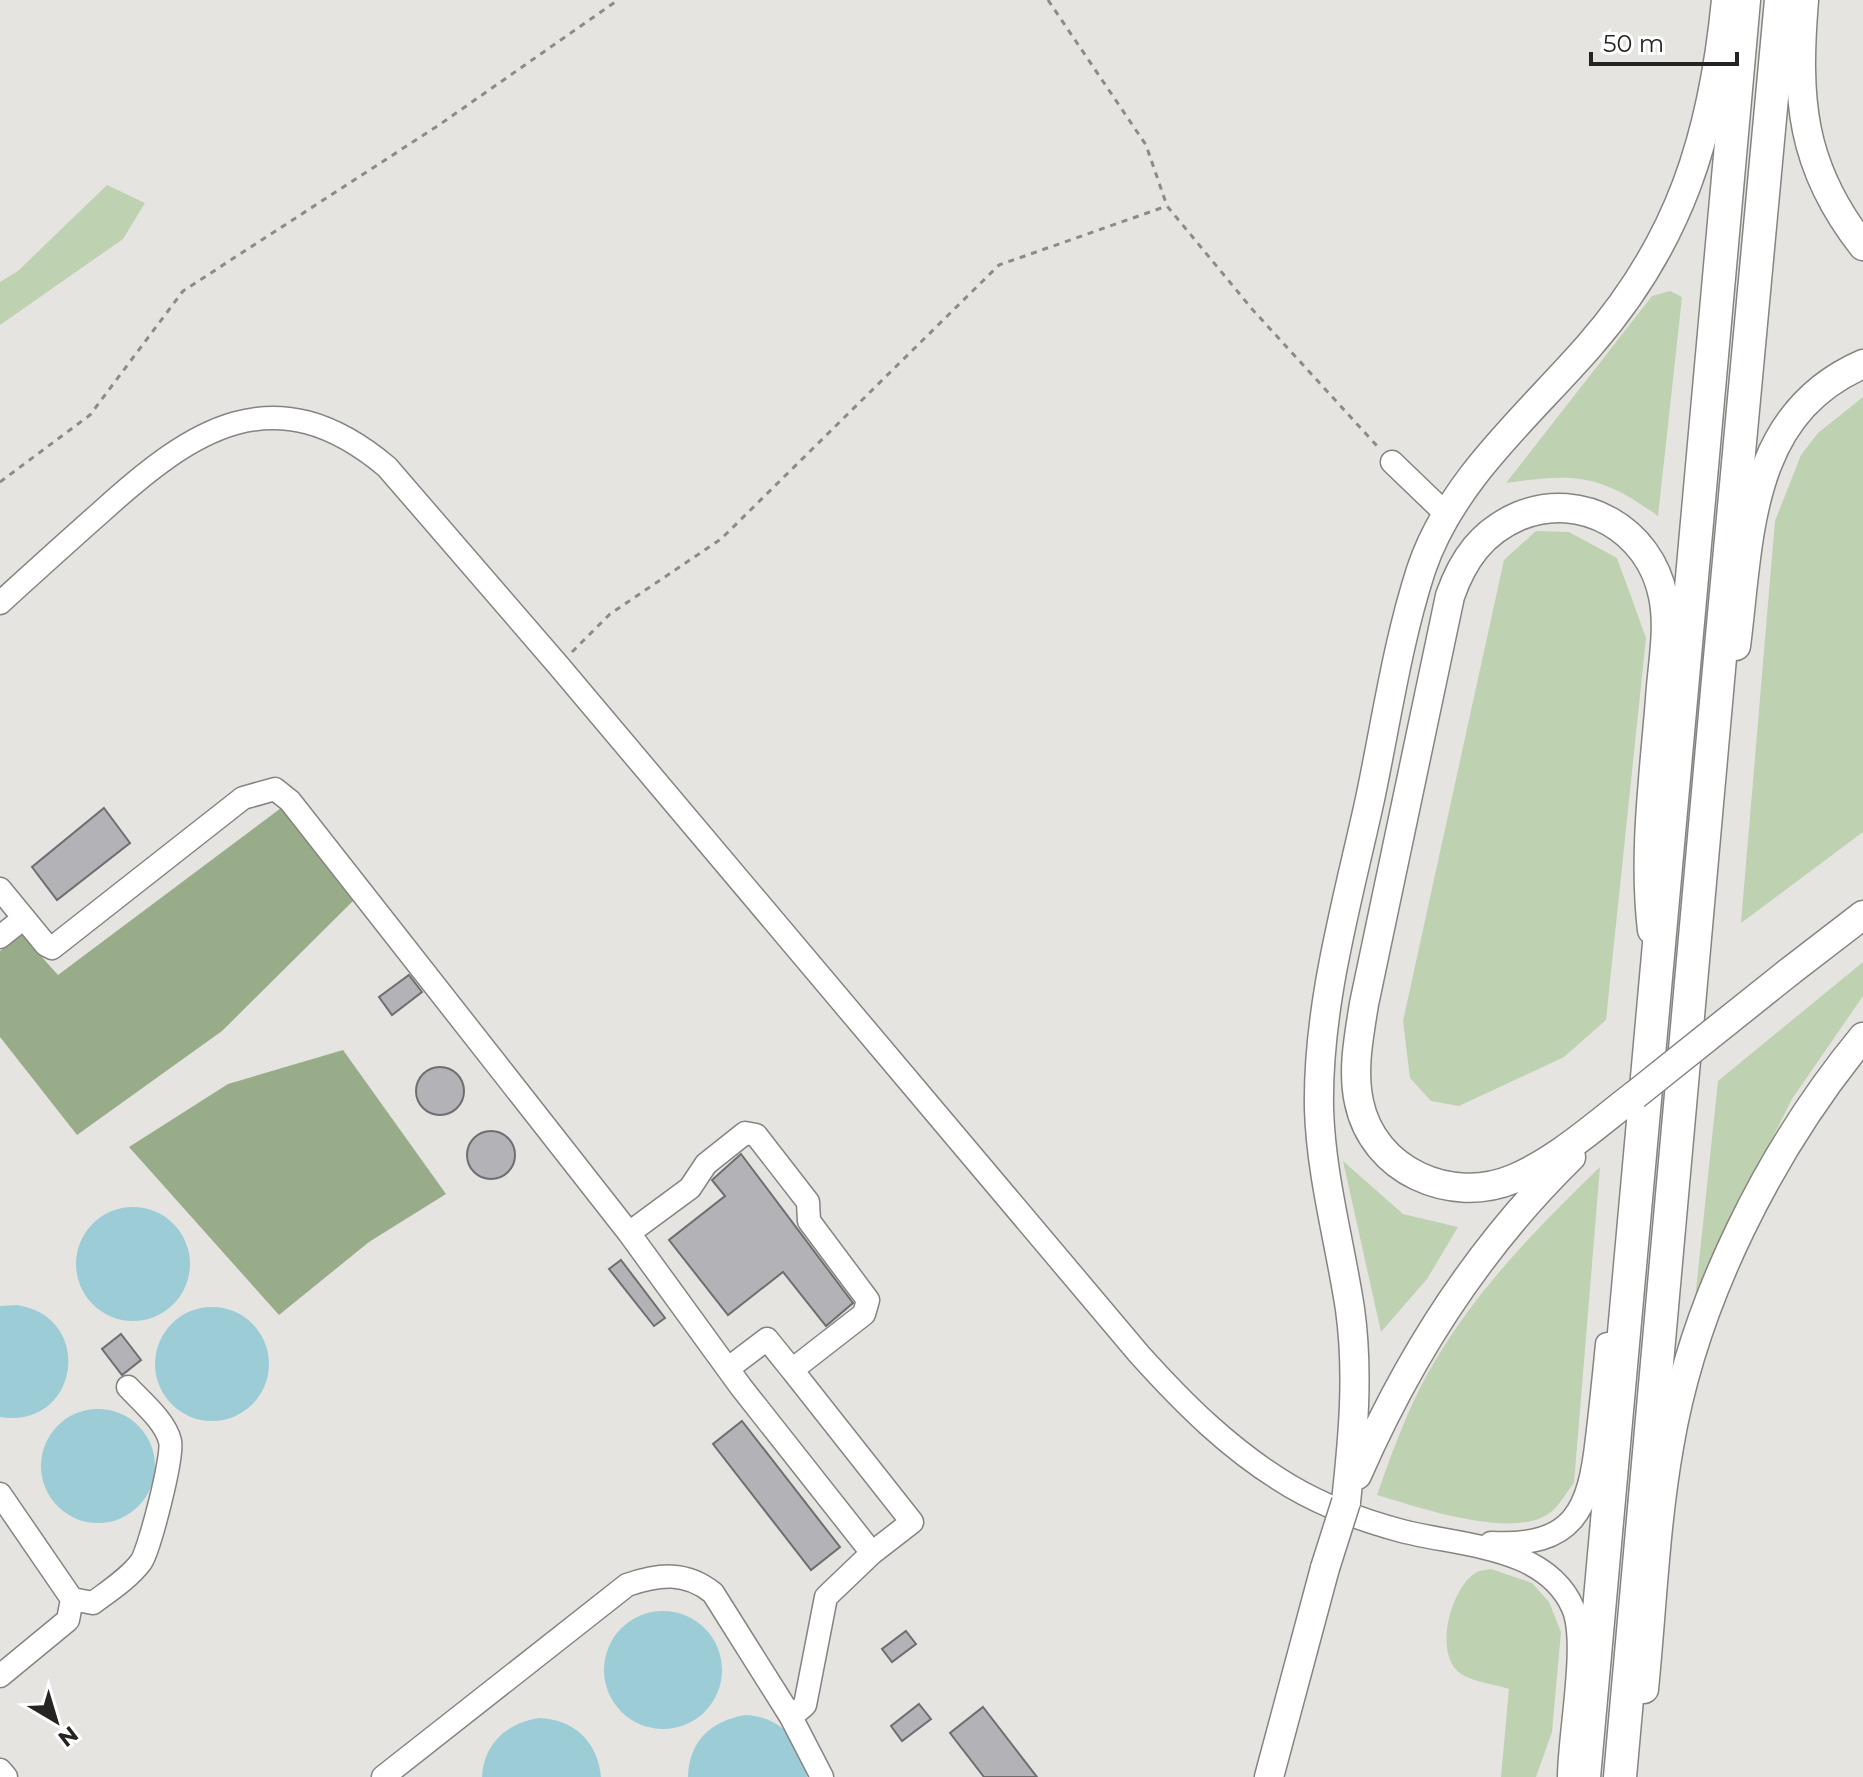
<svg xmlns="http://www.w3.org/2000/svg" width="1863" height="1777" viewBox="0 0 1863 1777" font-family="Montserrat,sans-serif">
<style>
.green{fill:#bed1b0}
.forest{fill:#99ac8a}
.water{fill:#9ccdd7}
.building{fill:#b3b2b6;stroke:#6e6e71;stroke-width:2}
.lines{fill:none;stroke-linecap:round;stroke-linejoin:round}
.minor-casing{stroke:#868481;stroke-width:25}
.major-casing{stroke:#868481;stroke-width:31}
.highway-casing{stroke:#868481;stroke-width:35}
.path{stroke:#8d8b89;stroke-width:3;stroke-dasharray:6 6;stroke-linecap:butt}
.minor{stroke:#fff;stroke-width:22}
.major{stroke:#fff;stroke-width:28}
.highway{stroke:#fff;stroke-width:32}
.major-bridge-casing{stroke:#868481;stroke-width:31;stroke-linecap:butt}
.major-bridge{stroke:#fff;stroke-width:28}
</style>
<rect width="100%" height="100%" fill="#e6e4e1"/>
<path class="green" d="M107 185 145 203 123 239 0 325V282L18 271Z
M1670 291 1682 297 1658 516C1599 474 1576 473 1506 483L1652 296Z
M1863 397V832L1741 923 1775 521 1801 455 1818 433Z
M1536 531 1569 532 1617 558 1646 638 1606 1020 1564 1057 1459 1106 1431 1101 1410 1078 1403 1021 1504 560Z
M1863 962V996L1792 1099 1716 1251 1693 1319 1718 1081Z
M1343 1161 1403 1214 1458 1227 1427 1279 1381 1332Z
M1600 1167 1574 1483C1567 1491 1560 1505 1551 1512 1515 1541 1418 1507 1377 1495 1394 1447 1411 1399 1438 1356 1481 1285 1540 1225 1600 1167Z
M1491 1569 1532 1583 1549 1602 1561 1632 1552 1732 1536 1777H1501L1509 1689C1495 1684 1473 1682 1461 1674 1433 1655 1450 1591 1474 1574 1478 1570 1486 1570 1491 1569Z"/>
<path class="forest" d="M281 808 353 901 222 1031 77 1135 0 1037V951L22 935 58 975Z
M343 1050 446 1194 369 1242 279 1315 129 1147 228 1084Z"/>
<path class="water" d="M76 1264a57 57 0 1 1 114 0a57 57 0 1 1-114 0Z
M17 1305C96 1317 79 1430 0 1417V1306Z
M155 1364a57 57 0 1 1 114 0a57 57 0 1 1-114 0Z
M41 1466a57 57 0 1 1 114 0a57 57 0 1 1-114 0Z
M604 1670a59 59 0 1 1 118 0a59 59 0 1 1-118 0Z
M745 1715C779 1716 806 1742 807 1777H688C689 1741 711 1721 745 1715Z
M539 1718C574 1719 598 1742 601 1777H482C484 1743 507 1723 539 1718Z"/>
<path class="building" d="M104 808 130 843 57 900 32 867Z
M409 975 422 992 392 1015 379 997Z
M416 1091a24 24 0 1 1 48 0a24 24 0 1 1-48 0Z
M467 1155a24 24 0 1 1 48 0a24 24 0 1 1-48 0Z
M741 1154 853 1303 826 1326 783 1272 728 1315 669 1240 725 1196 712 1180Z
M621 1260 665 1318 654 1326 609 1269Z
M121 1334 141 1360 122 1375 102 1349Z
M742 1421 840 1547 811 1570 713 1444Z
M906 1631 916 1644 892 1662 882 1649Z
M919 1704 931 1719 902 1741 891 1726Z
M983 1707 1037 1777H984L950 1733Z"/>
<g class="lines">
<defs>
<path id="minor" d="M1392 462 1446 514
M0 603C33 573 66 543 100 513 191 430 274 372 387 467L558 665 1139 1354C1184 1404 1231 1451 1290 1486 1324 1506 1364 1521 1402 1531 1459 1546 1546 1545 1573 1608 1588 1642 1569 1735 1569 1777
M0 889 46 945 52 948 243 798 275 789 290 801 629 1233 741 1387 872 1553 826 1597 805 1705 791 1717
M0 937 24 918
M629 1233 690 1188 706 1164 745 1133 756 1135 808 1202 809 1221 868 1300 864 1314 792 1370 767 1339 730 1367
M792 1370 912 1522 872 1553
M0 1494 72 1599 93 1603C109 1591 129 1578 141 1562 149 1551 174 1455 170 1441 165 1421 142 1402 128 1387
M1491 1543C1574 1547 1589 1511 1597 1438 1601 1406 1604 1375 1607 1344
M0 1676 68 1620 72 1599
M0 1770 6 1777
M383 1777 627 1585C659 1574 686 1571 713 1593L791 1717 822 1777"/>
<path id="major" d="M1804 0C1796 98 1800 166 1863 246
M1736 646C1750 537 1746 415 1863 364
M1789 972 1863 915
M1635 1095C1597 1124 1558 1160 1513 1179 1451 1205 1373 1171 1359 1102 1352 1070 1359 1036 1364 1004L1450 596C1463 559 1482 532 1519 516 1582 490 1650 530 1663 596 1670 628 1662 666 1660 699 1654 776 1643 853 1652 930
M1357 1475C1409 1356 1478 1248 1571 1157
M1346 1502C1353 1437 1359 1374 1350 1309 1340 1243 1321 1176 1319 1109 1317 1005 1348 900 1370 799 1386 723 1397 644 1421 570 1451 480 1528 416 1589 346 1680 242 1713 135 1726 0
M1644 1689C1652 1609 1655 1526 1669 1447 1693 1302 1770 1150 1863 1037
M1269 1777 1325 1568"/>
<path id="highway" d="M1584 1777 1744 0
M1620 1777C1674 1185 1724 592 1781 0"/>
</defs>
<use href="#minor" class="minor-casing"/>
<use href="#major" class="major-casing"/>
<use href="#highway" class="highway-casing"/>
<path class="path" d="M1048 0 1146 145 1167 206 1252 309 1378 447
M0 482 90 415 183 291 439 125 618 0
M572 652 610 614 721 539 999 265 1167 206"/>
<use href="#minor" class="minor"/>
<use href="#major" class="major"/>
<use href="#highway" class="highway"/>
<defs>
<path id="major-bridge" d="M1635 1095 1789 972
M1325 1568 1346 1502"/>
</defs>
<use href="#major-bridge" class="major-bridge-casing"/>
<use href="#major-bridge" class="major-bridge"/>
</g>
<g transform="translate(56 1721) rotate(142)" stroke="#ffffff" stroke-width="6" paint-order="stroke">
<path d="M0-6L14 30L0 20L-14 30Z" fill="#252423"/>
<text y="-12" font-size="22" font-weight="bold" text-anchor="middle" fill="#252423">N</text>
</g>
<path d="M1591 52v12h146v-12" fill="none" stroke="#252423" stroke-width="4"/>
<text x="1603" y="52" font-size="24" fill="#252423" stroke="#ffffff" stroke-width="6" paint-order="stroke">50 m</text>
</svg>
